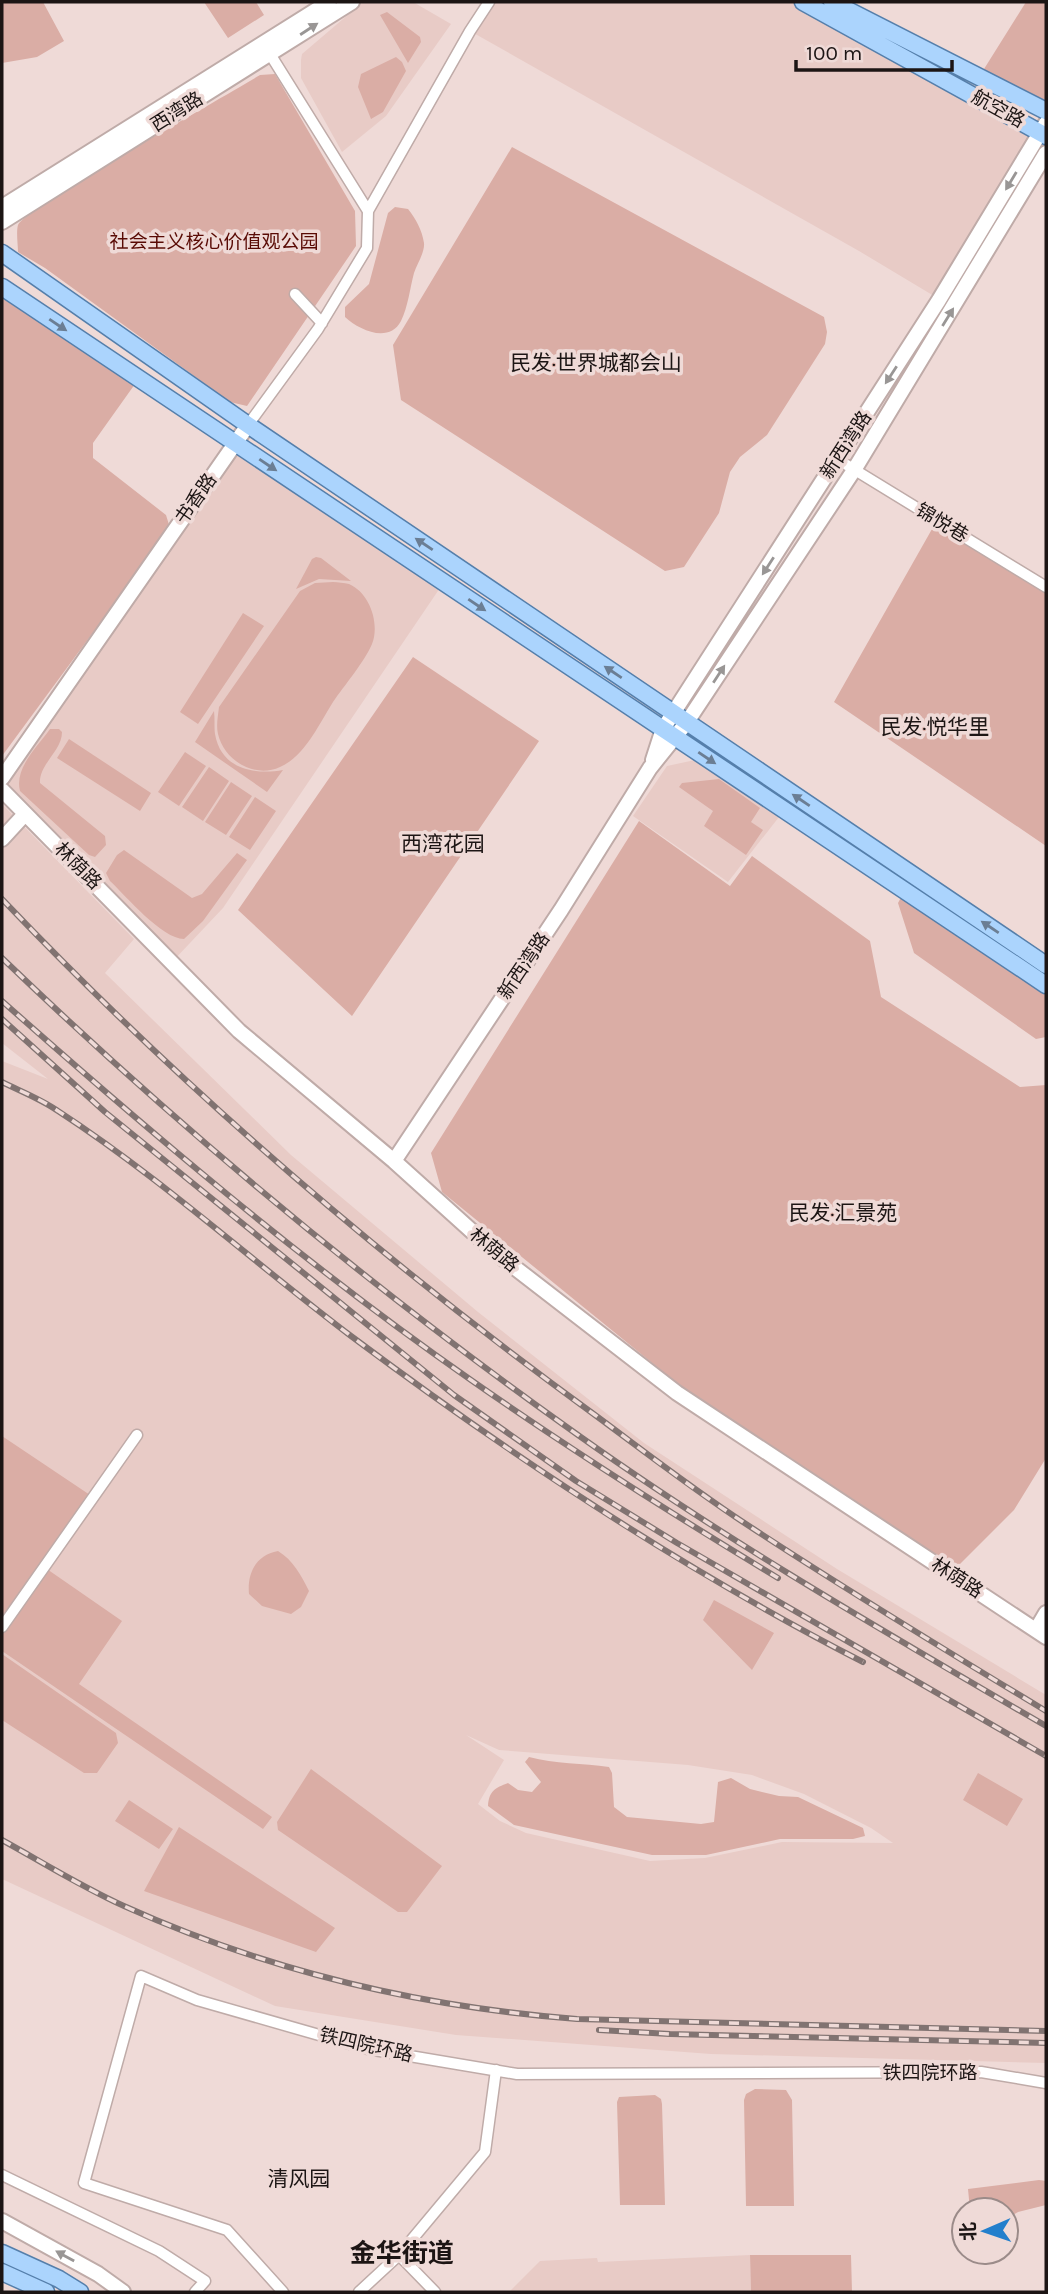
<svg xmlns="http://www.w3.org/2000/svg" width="1048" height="2294" viewBox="0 0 1048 2294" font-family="Karla,'Noto Sans SC',sans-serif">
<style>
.built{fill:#e8cbc6;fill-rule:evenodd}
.green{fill:#daada5}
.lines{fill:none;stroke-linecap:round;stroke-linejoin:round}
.street-casing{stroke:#bfaba8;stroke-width:13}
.secondary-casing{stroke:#bfaba8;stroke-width:18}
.primary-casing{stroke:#557fab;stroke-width:19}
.street{stroke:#fff;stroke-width:10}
.secondary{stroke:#fff;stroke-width:14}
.primary{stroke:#abd4fd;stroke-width:16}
.rail-casing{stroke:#817371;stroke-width:6}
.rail{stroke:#efdad7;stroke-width:3.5;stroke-dasharray:10;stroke-linecap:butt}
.oneway{fill:#999695}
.oneway2{fill:#6b7e94}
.labels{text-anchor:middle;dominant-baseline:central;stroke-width:7;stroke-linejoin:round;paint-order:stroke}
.street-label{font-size:19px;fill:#1c1514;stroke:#efdad7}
.park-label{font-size:19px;fill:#590a04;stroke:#efdad7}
.neighbourhood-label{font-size:21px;fill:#1c1514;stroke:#efdad7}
.district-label{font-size:26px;font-weight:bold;fill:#1c1514;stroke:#efdad7}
</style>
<rect width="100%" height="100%" fill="#efdad7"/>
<path class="built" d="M363 2H413L451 24 386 116 342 152 301 78V60L302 54Z
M489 2H803L1046 136V153L954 308 859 251 470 31Z
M235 443 444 582 223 908 172 962 2 790V778Z
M695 760 779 817 728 882 633 816 667 766Z
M2 804 134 939 105 973 291 1155 478 1312 644 1443 837 1569 1046 1695V2063L711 2054 456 2035 275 2006 2 1879V1061L48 1079 2 1043ZM466 1735 499 1750 688 1765 752 1775 804 1794 871 1828 893 1843 782 1842 705 1858 650 1861 526 1833 500 1821 478 1804 504 1760Z
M750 2255 751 2292H509L540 2261 597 2258 598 2262Z"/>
<path class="green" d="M2 2H43L64 41 37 57 2 63Z
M204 2H256L264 15 228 38Z
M1026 2H1046V111L979 77Z
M387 12 420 37 421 42 408 63 380 15Z
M396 57 402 62 406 71 383 112 371 119 358 87 361 74Z
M275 74 355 211 356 246 247 406 230 402 45 268 18 252C18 245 16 232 18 225 25 208 229 94 260 75Z
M512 147 824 317 827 332 825 344 767 435 740 457 730 472 719 513 684 567 665 571 401 400 393 345Z
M395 207 408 209C416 219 422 230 424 243 425 252 417 264 414 273 410 288 408 307 401 321 389 344 359 330 345 317V307L369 284 388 213Z
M2 294 135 384 93 443V458L166 515 170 528 2 756Z
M936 522 1046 590V846L834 702Z
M316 557 321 558 351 581 319 579 296 589 312 559Z
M333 582C338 582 344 583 349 584 370 593 380 624 372 644 365 661 344 686 333 702 319 724 305 756 280 767 254 779 224 760 218 734 216 725 218 716 219 707L300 591 315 583Z
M243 613 264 626 198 724 180 712Z
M413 657 539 741 352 1016 238 910Z
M214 711C215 719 214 727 215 734 221 769 254 775 283 770L267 792 195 742Z
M50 729H59L62 732C62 751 39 764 40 783L105 836 106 845 95 857 89 855 20 791C14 768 38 746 50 729Z
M69 739 151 793 140 811 57 758Z
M185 752 206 766 179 806 158 792Z
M209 767 229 781 203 821 182 807Z
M719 779 760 808 751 822 763 830 746 855 704 826 713 811 679 787 682 783Z
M231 782 252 796 226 835 205 822Z
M255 797 276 811 250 850 229 837Z
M639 821 730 886 752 856 870 941 881 997 1020 1087 1046 1085V1458L1014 1510 956 1568 694 1397 442 1192 431 1153Z
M124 850 192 898 202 894 237 853 247 860 203 921 184 939C162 939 126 896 110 881L106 873 117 855Z
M905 890 1046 985V1037L1036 1039 914 953 898 903Z
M2 1436 93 1497 44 1567 122 1621 79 1684 272 1817 263 1829 2 1651Z
M278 1551C293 1560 301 1575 309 1591L301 1607 291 1614 262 1606 249 1594C247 1573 256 1555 278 1551Z
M714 1600 774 1633 752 1670 703 1620Z
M2 1654 116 1733 118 1743 97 1773H84L2 1720Z
M529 1757C555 1764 583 1763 609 1767L612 1773 614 1807 627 1817 701 1824 714 1822 718 1782 731 1778 750 1789 779 1796 798 1797 863 1828 865 1836 853 1839H780L706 1855H652L514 1825 488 1806C489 1791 495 1788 508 1783L518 1790 532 1792 541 1782 525 1762Z
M311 1769 442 1866 407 1912H398L278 1830 277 1822Z
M978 1773 1023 1799 1007 1826 963 1800Z
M129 1800 173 1829 159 1849 115 1821Z
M179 1827 335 1928 316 1952 144 1891Z
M755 2089 786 2090 792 2100 794 2206H746L744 2100 746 2094Z
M655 2095 661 2099 662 2104 665 2205H620L617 2102 619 2097Z
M1039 2180 1046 2181V2205L1018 2212 1006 2219V2210H970L968 2189Z
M851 2255 852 2292H751L750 2255Z"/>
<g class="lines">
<defs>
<path id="street" d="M368 211 470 31 489 2
M295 294 322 323
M248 425 318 329 367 248 368 211 270 54
M837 459 1046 587
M2 1627 137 1435
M2 2175 159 2251 205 2281 195 2292
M399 2255 435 2292
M283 2292 227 2230 84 2183 141 1976 197 2000 368 2049 517 2074 981 2072 1046 2083
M359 2292 399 2255 485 2152 496 2070"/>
<path id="secondary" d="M2 207 329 2
M2 222 352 2
M653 760 663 729 939 300 1046 123
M2 778 248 425
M2 790 239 1031 394 1161 496 1253 677 1393 1046 1637
M2 839 25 814
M394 1161 561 910 650 768 687 722 854 470 1046 153
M1036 1630 1046 1613
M2 2221 98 2274 123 2292"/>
<path id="primary" d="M803 2 1046 136
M832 2 1046 111
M2 253 248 425 1046 965
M2 287 1046 985
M2 2253 59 2279 80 2292
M2 2272 46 2292"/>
</defs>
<use href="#street" class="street-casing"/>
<use href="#secondary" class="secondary-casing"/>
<use href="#primary" class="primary-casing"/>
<use href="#street" class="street"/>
<use href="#secondary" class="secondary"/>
<use href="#primary" class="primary"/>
<defs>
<path id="rail" d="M2 899C183 1089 383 1261 595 1415 645 1452 694 1490 746 1524 845 1589 945 1650 1046 1711
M2 958C178 1127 365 1283 564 1425 718 1536 883 1631 1046 1726
M2 1001C152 1134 306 1265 471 1380 571 1450 674 1515 778 1578
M2 1019 105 1112 454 1395 576 1481 677 1543 1046 1756
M2 1082C20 1091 41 1099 58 1111 161 1178 253 1262 351 1336 513 1457 682 1569 863 1662
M2 1840C42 1862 82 1887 124 1906 268 1971 420 2007 577 2019L1046 2031
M599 2030 670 2034 1046 2043"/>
</defs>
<use href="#rail" class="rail-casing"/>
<use href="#rail" class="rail"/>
</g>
<defs><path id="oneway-solid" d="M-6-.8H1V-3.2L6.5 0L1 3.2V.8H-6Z" transform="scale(1.75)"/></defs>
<g class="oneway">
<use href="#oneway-solid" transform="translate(309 29) rotate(-33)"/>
<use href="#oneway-solid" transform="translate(1011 181) rotate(121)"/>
<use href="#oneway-solid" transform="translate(948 317) rotate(-58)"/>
<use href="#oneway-solid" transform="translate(891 375) rotate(123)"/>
<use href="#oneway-solid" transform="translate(768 566) rotate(123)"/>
<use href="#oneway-solid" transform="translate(719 674) rotate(-57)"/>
<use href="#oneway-solid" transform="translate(65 2256) rotate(-151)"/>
</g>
<g class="oneway2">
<use href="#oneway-solid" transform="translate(58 325) rotate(34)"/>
<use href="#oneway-solid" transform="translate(268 465) rotate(34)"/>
<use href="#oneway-solid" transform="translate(424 544) rotate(-146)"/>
<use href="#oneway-solid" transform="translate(477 605) rotate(34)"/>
<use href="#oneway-solid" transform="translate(613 672) rotate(-146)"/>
<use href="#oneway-solid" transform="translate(707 758) rotate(34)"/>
<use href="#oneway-solid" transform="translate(801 800) rotate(-146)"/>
<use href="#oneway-solid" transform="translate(990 927) rotate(-146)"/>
</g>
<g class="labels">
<g class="street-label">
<text transform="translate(998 109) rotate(29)">航空路</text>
<text transform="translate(177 112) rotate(-32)">西湾路</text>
<text transform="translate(846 445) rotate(-57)">新西湾路</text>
<text transform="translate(196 499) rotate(-55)">书香路</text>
<text transform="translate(942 523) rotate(31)">锦悦巷</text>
<text transform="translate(78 866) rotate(45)">林荫路</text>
<text transform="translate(524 966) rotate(-56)">新西湾路</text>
<text transform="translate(494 1250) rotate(40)">林荫路</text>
<text transform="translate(957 1578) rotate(33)">林荫路</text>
<text transform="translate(366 2045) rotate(13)">铁四院环路</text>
<text x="930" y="2073">铁四院环路</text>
</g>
<g class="park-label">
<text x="214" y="242">社会主义核心价值观公园</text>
</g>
<g class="neighbourhood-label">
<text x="596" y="363">民发·世界城都会山</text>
<text x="935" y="727">民发·悦华里</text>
<text x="443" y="844">西湾花园</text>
<text x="843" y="1213">民发·汇景苑</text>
<text x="299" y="2179">清风园</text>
</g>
<g class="district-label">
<text x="402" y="2253">金华街道</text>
</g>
</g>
<rect width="1048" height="2294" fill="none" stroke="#1c1514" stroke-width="7"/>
<g transform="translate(985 2231) rotate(268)"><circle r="33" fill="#efdad7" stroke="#9b8b89" stroke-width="2"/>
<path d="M0-5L12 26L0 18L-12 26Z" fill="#237fcc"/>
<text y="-10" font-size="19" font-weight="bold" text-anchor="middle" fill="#1c1514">北</text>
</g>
<path d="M796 60v10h156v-10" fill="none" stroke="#1c1514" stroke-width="3.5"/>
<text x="806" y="60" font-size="21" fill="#1c1514" stroke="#efdad7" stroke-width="5" paint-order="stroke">100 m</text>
</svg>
